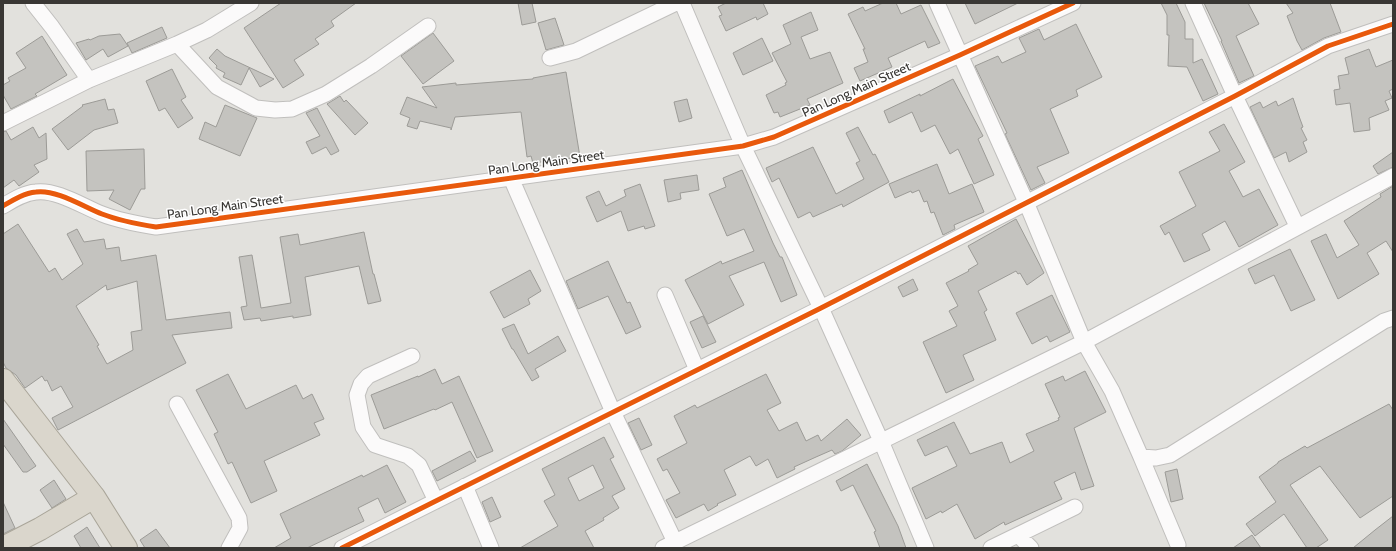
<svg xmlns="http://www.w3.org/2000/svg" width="1396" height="551" viewBox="0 0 1396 551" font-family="Cabin,sans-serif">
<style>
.building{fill:#c4c3bf;stroke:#9c9b97;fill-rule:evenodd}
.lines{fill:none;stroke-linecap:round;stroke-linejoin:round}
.minor-casing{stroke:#c0bfbd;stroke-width:17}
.highway-casing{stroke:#a9a599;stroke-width:24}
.minor{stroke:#fbfafa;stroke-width:15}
.highway{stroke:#dad6cc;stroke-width:22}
.cycleway-casing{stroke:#fff;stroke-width:8}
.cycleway{stroke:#e8590c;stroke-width:5}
.labels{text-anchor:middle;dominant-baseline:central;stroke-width:3;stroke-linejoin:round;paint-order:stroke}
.street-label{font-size:13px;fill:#393734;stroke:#fff}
</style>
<rect width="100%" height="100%" fill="#e2e1dd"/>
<path class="building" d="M281 3H356L331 21 334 26 315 39 319 44 294 60 304 75 283 88 244 28Z
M518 3H532L536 22 522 25Z
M726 3H763L768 14 757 20 756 17 726 31 719 16 722 15 718 7Z
M883 3H896L901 14 921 5 940 43 928 48 925 41 888 58 892 67 860 81 854 68 868 62 863 49H865L848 14 863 7 865 11Z
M965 3H1018L975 24Z
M1161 3H1176L1185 22V39H1193V63L1202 59 1218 94 1203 101 1187 67 1168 66 1169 35H1167V15Z
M1204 3H1248L1259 24 1236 36 1254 76 1239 83 1221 41H1222Z
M1286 3H1330L1341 32 1324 38 1302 50 1297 41 1287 16 1293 13Z
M811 12 818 30 801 37 810 59 830 52 843 83 807 99 810 105 780 117 778 112 774 113 766 95 786 85 785 83 787 82 772 53 791 44 783 25Z
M555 18 564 45 546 50 538 23Z
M1076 24 1102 77 1076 90 1078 96 1050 109 1069 153 1037 167 1045 183 1031 190 1005 134 1007 133 975 66 998 56 1002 63 1026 52 1019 38 1039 29 1044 40Z
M162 27 167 38 132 53 127 43Z
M433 33 454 61 423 84 401 56Z
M120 34 128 46 108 57 103 49 86 60 76 43 89 39 90 40 99 36Z
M42 36 67 75 35 94 37 96 11 109 3 95V85L10 81 8 78 26 68 16 53Z
M762 38 773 61 743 75 733 53Z
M217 49 225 56 274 79 260 87 249 68 241 85 223 77 225 73 216 68 217 66 209 58Z
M1369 49 1376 67 1393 60V89L1389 91 1392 98 1385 101 1389 110 1369 118 1370 130 1354 132 1350 103 1336 105 1334 90 1340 89 1338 76 1349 74 1345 58Z
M172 69 186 97 181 100 193 118 178 128 165 108 159 111 146 81Z
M566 72 580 157 533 163 531 156 527 157 521 112 455 117 451 130V128L420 121 417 129 407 126 410 118 400 114 407 97 437 108 422 87 456 83V85L533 79V78Z
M953 79 983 136 978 139 994 175 974 184 958 149 950 154 935 125 921 132 912 112 889 123 884 111 920 94V96Z
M340 96 344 102 346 100 368 123 355 135 327 104Z
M1293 98 1300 119 1303 127 1301 128 1307 140 1303 142 1307 152 1289 162 1286 152 1274 158 1250 107 1260 102 1263 108 1276 101 1278 106Z
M105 99 108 110 114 109 118 123 94 130 68 150 52 129 83 106 82 105Z
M687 99 692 118 679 122 674 102Z
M225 105 257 118 240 156 199 139 205 122 216 127Z
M317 108 339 151 331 155 326 147 312 154 306 142 320 136 306 113Z
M1224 124 1245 162 1229 171 1243 197 1259 189 1278 225 1239 247 1225 221 1202 234 1210 250 1184 262 1169 232 1165 235 1160 226 1196 206 1179 172 1220 151 1209 132Z
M33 127 39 138 46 133 47 159 34 165 39 172 19 186 14 180 3 188V132L6 131 11 140Z
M858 127 873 155 875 154 889 182 843 207 842 204 813 217 810 212 798 218 779 178 772 182 766 168 813 147 836 194 864 179 856 163 860 161 846 133Z
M144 149 145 189H141L130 210 109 199 114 190 87 191 86 151Z
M1393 152V167L1378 174 1373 166Z
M937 164 949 194 972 184 984 212 954 225 955 229 943 235 934 212 931 213 927 201 924 202 919 190 912 193 911 191 895 198 889 184Z
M742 170 773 243 780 257H782L797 295 781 302 764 262 729 276 744 305 708 324 685 280 721 261 722 264 754 251 744 229 727 236 709 194 726 187 723 178Z
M697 175 699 190 680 193 681 199 668 202 664 180Z
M640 184 655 226 645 229 644 226 628 231 621 211 597 222 586 197 599 191 606 206 626 196 624 190Z
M1393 186V252L1386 241 1367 253 1379 274 1338 299 1311 241 1326 234 1337 258 1359 245 1344 221 1381 197 1380 194Z
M1016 219 1044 273 1027 285 1020 273 1018 274 1016 271 978 291 987 310 984 312 996 340 963 355 974 380 946 393 923 342 957 326 949 311 958 306 946 283 969 271 968 270 978 264 968 246Z
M18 224 49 272 55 268 62 280 83 264 67 234 77 229 84 242 104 239 106 249 119 247 121 261 156 255 166 320 230 312 232 328 172 335 186 363 58 430 52 418 73 407 61 386 52 391 47 380 45 381 42 376 25 388 16 375 6 368 3 362V234ZM137 281 142 330 131 332 133 350 107 364 97 346 99 345 76 306 106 285 107 290Z
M364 232 373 274H374L381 301 368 304 359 266 305 277 311 315 293 318V316L261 321 260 318 244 320 241 307 247 306 239 257 252 255 261 308 291 303 280 237 298 234 300 245Z
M1290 249 1315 300 1291 311 1274 275 1255 284 1248 269Z
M608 261 627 303 630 302 641 327 626 334 608 296 578 309 566 281Z
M530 270 541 291 528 299 530 304 504 318 490 292Z
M913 279 918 290 903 297 898 287Z
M1052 295 1070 332 1050 342 1047 336 1032 344 1016 313Z
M703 316 716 342 702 348 690 322Z
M514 324 528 354 558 336 566 351 535 369 539 377 532 381 513 349H512L502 329Z
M435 369 442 384 459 376 493 451 477 458 452 402 435 410 434 409 384 429 371 395 418 376V377Z
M1085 371 1106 412 1074 428 1094 486 1081 490 1075 472 1054 482 1062 499 1005 525 1004 522 975 539 957 504 942 513 941 511 926 519 912 488 957 466 947 446 925 456 917 440 954 422 970 454 1002 442 1010 463 1034 451 1026 434 1059 420 1058 418 1060 417 1045 384 1063 376 1065 381Z
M228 374 246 409 296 385 303 399 312 394 324 419 314 423 320 435 264 461 277 491 251 503 232 462 228 464 214 434 218 432 196 390Z
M766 374 781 403 767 410 779 431 797 422 806 441 818 435 821 441 847 419 861 435 842 451 835 454 832 450 816 457 794 467 795 469 777 478 768 459 756 466 750 456 724 470 736 495 717 504 718 505 708 511 704 504 676 518 666 500 680 493 667 469 663 471 657 459 687 443 674 416 695 405 697 408Z
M1389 404 1393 410V496L1360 518 1320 466 1290 485 1328 540 1316 548H1307L1284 514 1255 536 1246 524 1276 502 1259 477 1278 463V462L1305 446 1307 448Z
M639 418 652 445 641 450 628 423Z
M3 419 36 466 27 472H23L3 444Z
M604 437 614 457 610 459 625 489 612 496 619 508 603 518 604 520 585 531 594 548H520L558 526 544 501 555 495 542 469ZM593 465 604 488 579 501 568 478Z
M470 451 476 461 437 481 432 471Z
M867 464 898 526 906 548H880L874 532 876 531 853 485 841 491 836 481Z
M387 465 406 502 385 513 378 498 358 508 364 521 307 548H274L291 538 280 514 362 475 363 477Z
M1177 469 1183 499 1171 502 1165 472Z
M54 480 66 499 52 508 40 490Z
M492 497 501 517 490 522 482 502Z
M3 502 15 528 3 534Z
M1393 516V548H1353L1375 530Z
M87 527 100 548H81L74 536Z
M156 529 170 548H145L140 540Z
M1252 535 1261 548H1233Z"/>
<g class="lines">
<defs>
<path id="minor" d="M33 3 52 27 89 80
M682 3 743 146 821 308 881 441 926 548
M937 3 1026 202 1084 342 1112 391 1141 457 1156 458 1170 455 1384 321 1393 318
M1193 3 1235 96 1297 226
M177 44 217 87 256 108 275 110 292 109 326 94 371 66 428 26
M550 58 576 51 676 3
M3 123 89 80 177 44 207 30 251 3
M511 178 613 412 675 542
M3 206C13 200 24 193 36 192 56 189 84 207 102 214 120 221 137 224 156 227L743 146 774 137 960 55 1073 3
M665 295 697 370
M412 356 368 376 361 384 357 395 363 427 375 445 408 456 419 465 436 501
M177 404 239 518 240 528 229 548
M1141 457 1178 545
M465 486 491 548
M1018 535 1031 548
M342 548 821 308 1235 96 1328 46 1393 24
M663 548 1084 342 1393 176
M991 548 1075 507"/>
<path id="highway" d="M3 380 94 497 126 548
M3 548 40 529 94 497"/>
</defs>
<use href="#minor" class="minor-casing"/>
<use href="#highway" class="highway-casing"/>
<use href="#minor" class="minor"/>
<use href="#highway" class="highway"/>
<defs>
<path id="cycleway" d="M3 206C13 200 24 193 36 192 56 189 84 207 102 214 120 221 137 224 156 227L743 146 774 137 960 55 1073 3
M342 548 821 308 1235 96 1328 46 1393 24"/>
</defs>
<use href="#cycleway" class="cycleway-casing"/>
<use href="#cycleway" class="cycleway"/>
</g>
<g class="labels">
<g class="street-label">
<text transform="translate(856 89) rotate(-24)">Pan Long Main Street</text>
<text transform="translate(546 162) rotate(-8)">Pan Long Main Street</text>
<text transform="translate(225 206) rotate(-8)">Pan Long Main Street</text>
</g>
</g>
<rect width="1396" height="551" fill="none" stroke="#393734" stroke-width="8"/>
</svg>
